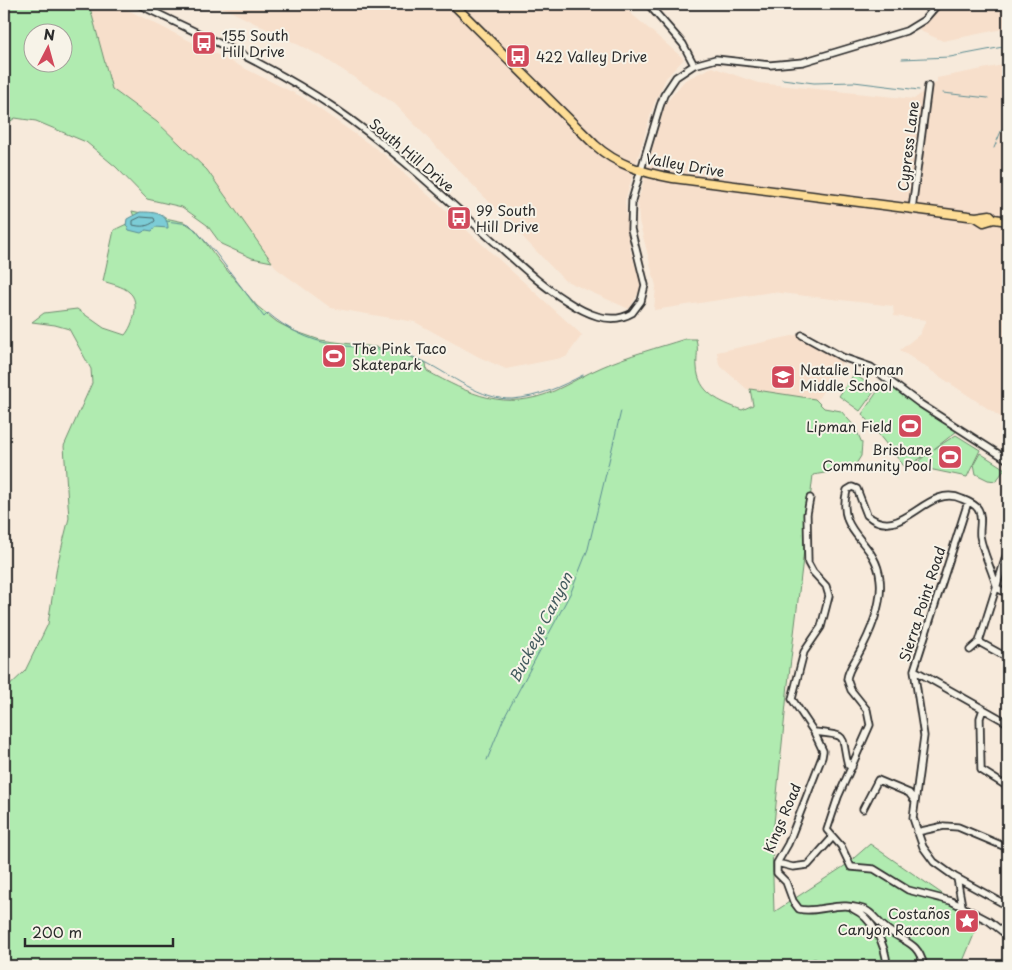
<svg xmlns="http://www.w3.org/2000/svg" width="1012" height="970" viewBox="0 0 1012 970" font-family="'Playpen Sans',sans-serif">
<style>
.built{fill:#f7dfcb}
.green{fill:#b0ebb0;stroke:#6e8b6e;fill-rule:evenodd}
.water{fill:#7cccd6;stroke:#5c8c92}
.lines{fill:none;stroke-linecap:round;stroke-linejoin:round}
.shore{stroke:#4b6b6f;stroke-width:1}
.stream{stroke:#5c8c92;stroke-width:1}
.minor-casing{stroke:#2b2b2b;stroke-width:9}
.major-casing{stroke:#2b2b2b;stroke-width:11}
.minor{stroke:#f7f3e8;stroke-width:5.5}
.major{stroke:#fedd96;stroke-width:8}
.labels{text-anchor:middle;dominant-baseline:central;stroke-width:4;stroke-linejoin:round;paint-order:stroke}
.poi-label{font-size:14px;fill:#2b2b2b;stroke:#f7f3e8;text-anchor:start}
.street-label{font-size:14px;fill:#2b2b2b;stroke:#f7f3e8}
.water-label{font-size:15px;font-style:italic;fill:#435b5e;stroke:#f7f3e8}
</style>
<rect width="100%" height="100%" fill="#f7eadb"/>
<filter id="ink" filterUnits="userSpaceOnUse"><feTurbulence type="fractalNoise" baseFrequency=".02" numOctaves="2"/><feDisplacementMap in="SourceGraphic" scale="10" xChannelSelector="R" yChannelSelector="G"/><feConvolveMatrix kernelMatrix="1 2 1 2 8 2 1 2 1" color-interpolation-filters="sRGB"/></filter>
<g filter="url(#ink)">
<path class="built" d="M89 4H116L302 97 382 153 582 335 566 357 506 369 479 357 415 322 331 308 277 269 207 170 157 122 112 89Z
M216 4H620L684 59 666 78 654 104 625 201 630 249 642 287 629 309 564 280 395 104 321 56Z
M945 4H1008V28L943 41 918 30Z
M1008 64V422L900 350 920 334 926 320 894 316 893 306 772 292 654 310 656 286 639 221 638 201 665 104 685 80 712 67 758 83 914 99 937 82V78Z
M801 334 848 354 817 400 747 389 719 365 717 352Z"/>
<path class="green" d="M4 4H89L112 89 157 122 207 170 272 262 252 258 221 244 207 225 182 207 147 199 116 167 86 142 36 121 15 118 4 126ZM32 32H62V62H32Z
M132 211 184 222 196 230 220 262 257 306 277 322 294 331 320 340 390 349 426 363 427 371C469 394 505 412 554 391 570 384 585 374 602 367 629 355 657 348 685 339H696C699 350 696 357 697 367 698 393 720 402 742 410L753 405 750 389 815 399 824 408 841 411 855 427 862 443 861 456 856 464 836 471 813 475 788 684 772 844 774 912 846 865 870 844 980 920 961 966H4V691L25 671 48 624 57 566 69 518 64 446 92 383 91 369 69 329 55 325 32 322 44 313 77 309 104 328 125 335C133 326 141 301 129 292 123 286 111 284 103 281L114 230 135 220Z
M854 374 876 389 860 411 839 396Z
M889 385 921 409 957 431 934 449 956 435 980 450 967 477 919 467 918 462 928 453 912 464 904 466 862 414 879 389Z
M980 453 1005 469 996 481 988 480 976 474 974 464Z"/>
<path class="water" d="M140 212C152 212 168 212 168 228L155 227 152 231 146 230 141 233 129 230 126 225 127 219Z"/>
<g class="lines">
<path class="shore" d="M141 217 154 218 155 221C148 227 141 227 133 225V221Z"/>
<path class="stream" d="M902 59 950 57 1008 46
M782 79 814 83 854 82 919 90
M943 93 988 98
M1002 98H1008
M994 148 1002 129 1008 122
M166 221 189 224 195 230 215 252 264 317 268 313C285 328 310 341 332 344 367 350 391 346 425 362 451 375 481 400 512 399 539 397 560 387 583 375
M487 760 503 720 571 592 588 549 621 411"/>
<defs>
<path id="minor" d="M138 4C202 36 273 66 333 107 390 146 441 194 492 240 516 261 539 284 565 300 585 313 610 326 632 313L641 301 645 285 631 229 632 200 660 106 664 95 676 77 694 65 716 59 770 65 803 62 906 31 924 20 938 4
M648 4 683 44 694 65
M912 209 928 86
M802 335 842 357 871 367 919 403 1008 460
M810 498 807 514 808 563 813 572 826 586 829 596 821 627 804 652 792 699 814 732C851 736 840 734 848 765L852 767
M968 502 914 670 924 736 913 818 923 847 934 862 955 877 1008 906
M1008 594 997 588C992 570 983 553 980 536 979 527 983 517 978 509 975 504 967 501 962 499 926 482 902 545 867 515L857 489 852 487 847 490C835 535 876 539 880 579 883 603 870 634 858 655 854 663 848 670 847 679L851 690 867 710 870 725 838 797 827 830 841 846 851 867 874 869 908 890 951 901 989 921 1008 936
M979 642 1008 658
M970 650 979 642 1008 550
M914 670 1008 723
M983 709 980 718 981 770 1008 787
M814 732 823 751 822 757 788 844 777 863V873L786 882 793 901 799 909C813 913 831 905 846 906 876 909 868 915 888 930 906 943 918 942 924 966
M863 809 878 780 909 793 915 801
M917 832 944 826 958 827 1008 848
M777 863 793 867 808 865 832 838
M957 878 962 906
M853 909C873 918 886 946 887 966
M814 963 830 966"/>
<path id="major" d="M453 4 595 145C617 165 644 173 673 178L976 217 984 222 994 219
M976 217 990 215 994 219 1008 221"/>
</defs>
<use href="#minor" class="minor-casing"/>
<use href="#major" class="major-casing"/>
<use href="#minor" class="minor"/>
<use href="#major" class="major"/>
</g>
</g>
<defs>
<symbol id="bus-square" viewBox="-11 -11 22 22"><rect x="-9" y="-9" width="18" height="18" rx="4" fill="#d1495b" stroke="#f7f3e8"/><path d="M-5-6H5V4H4V6H2V4H-2V6H-4V4H-5ZM-3.5-4V0h7V-4ZM-3.5 1.2v1.5H-2V1.2ZM2 1.2v1.5H3.5V1.2Z" fill="#fff"/></symbol>
<symbol id="stadium-square" viewBox="-11 -11 22 22"><rect x="-9" y="-9" width="18" height="18" rx="4" fill="#d1495b" stroke="#f7f3e8"/><path d="M0-5a6.5 5 0 1 0 0 10a6.5 5 0 1 0 0-10ZM-3.5-1.8h7v3.6h-7Z" fill="#fff"/></symbol>
<symbol id="school-square" viewBox="-11 -11 22 22"><rect x="-9" y="-9" width="18" height="18" rx="4" fill="#d1495b" stroke="#f7f3e8"/><path d="M0-5L7-2L0 1L-7-2ZM-4 1L0 2.5L4 1V4Q0 6-4 4Z" fill="#fff"/></symbol>
<symbol id="sight-square" viewBox="-11 -11 22 22"><rect x="-9" y="-9" width="18" height="18" rx="4" fill="#d1495b" stroke="#f7f3e8"/><path d="M0-6L1.8-2.2L6-1.7L2.9 1.2L3.7 5.4L0 3.3L-3.7 5.4L-2.9 1.2L-6-1.7L-1.8-2.2Z" fill="#fff"/></symbol>
</defs>
<g fill-rule="evenodd">
<use href="#bus-square" x="190" y="29" width="28" height="28"/>
<use href="#bus-square" x="504" y="42" width="28" height="28"/>
<use href="#bus-square" x="445" y="204" width="28" height="28"/>
<use href="#stadium-square" x="320" y="342" width="28" height="28"/>
<use href="#school-square" x="769" y="363" width="28" height="28"/>
<use href="#stadium-square" x="896" y="412" width="28" height="28"/>
<use href="#stadium-square" x="936" y="443" width="28" height="28"/>
<use href="#sight-square" x="953" y="907" width="28" height="28"/>
</g>
<g class="labels">
<g class="poi-label">
<text x="222" y="35">155 South<tspan x="222" dy="16">Hill Drive</tspan></text>
<text x="536" y="56">422 Valley Drive</text>
<text x="476" y="210">99 South<tspan x="476" dy="16">Hill Drive</tspan></text>
<text x="352" y="348">The Pink Taco<tspan x="352" dy="16">Skatepark</tspan></text>
<text x="800" y="369">Natalie Lipman<tspan x="800" dy="16">Middle School</tspan></text>
<text x="892" y="426" text-anchor="end">Lipman Field</text>
<text x="932" y="449" text-anchor="end">Brisbane<tspan x="932" dy="16">Community Pool</tspan></text>
<text x="950" y="913" text-anchor="end">Costaños<tspan x="950" dy="16">Canyon Raccoon</tspan></text>
</g>
<g class="street-label">
<text transform="translate(908 146) rotate(-83)">Cypress Lane</text>
<text transform="translate(412 155) rotate(40)">South Hill Drive</text>
<text transform="translate(685 165) rotate(10)">Valley Drive</text>
<text transform="translate(922 604) rotate(-72)">Sierra Point Road</text>
<text transform="translate(782 818) rotate(-67)">Kings Road</text>
</g>
<g class="water-label">
<text transform="translate(540 627) rotate(-63)">Buckeye Canyon</text>
</g>
</g>
<rect width="1012" height="970" fill="none" stroke="#f7f3e8" stroke-width="20"/>
<rect x="10" y="10" width="992" height="950" fill="none" stroke="#2b2b2b" stroke-width="2" filter="url(#ink)"/>
<g transform="translate(48 48) rotate(6)"><circle r="24" fill="#f7f3e8" stroke="#a5a39c"/>
<path d="M0-4L9 19L0 12L-9 19Z" fill="#d1495b"/>
<text y="-8" font-size="14" font-weight="bold" text-anchor="middle" fill="#2b2b2b">N</text>
</g>
<path d="M25 938v8h148v-8" fill="none" stroke="#2b2b2b" stroke-width="2.5"/>
<text x="32" y="938" font-size="15" fill="#2b2b2b" stroke="#f7f3e8" stroke-width="4" paint-order="stroke">200 m</text>
</svg>
